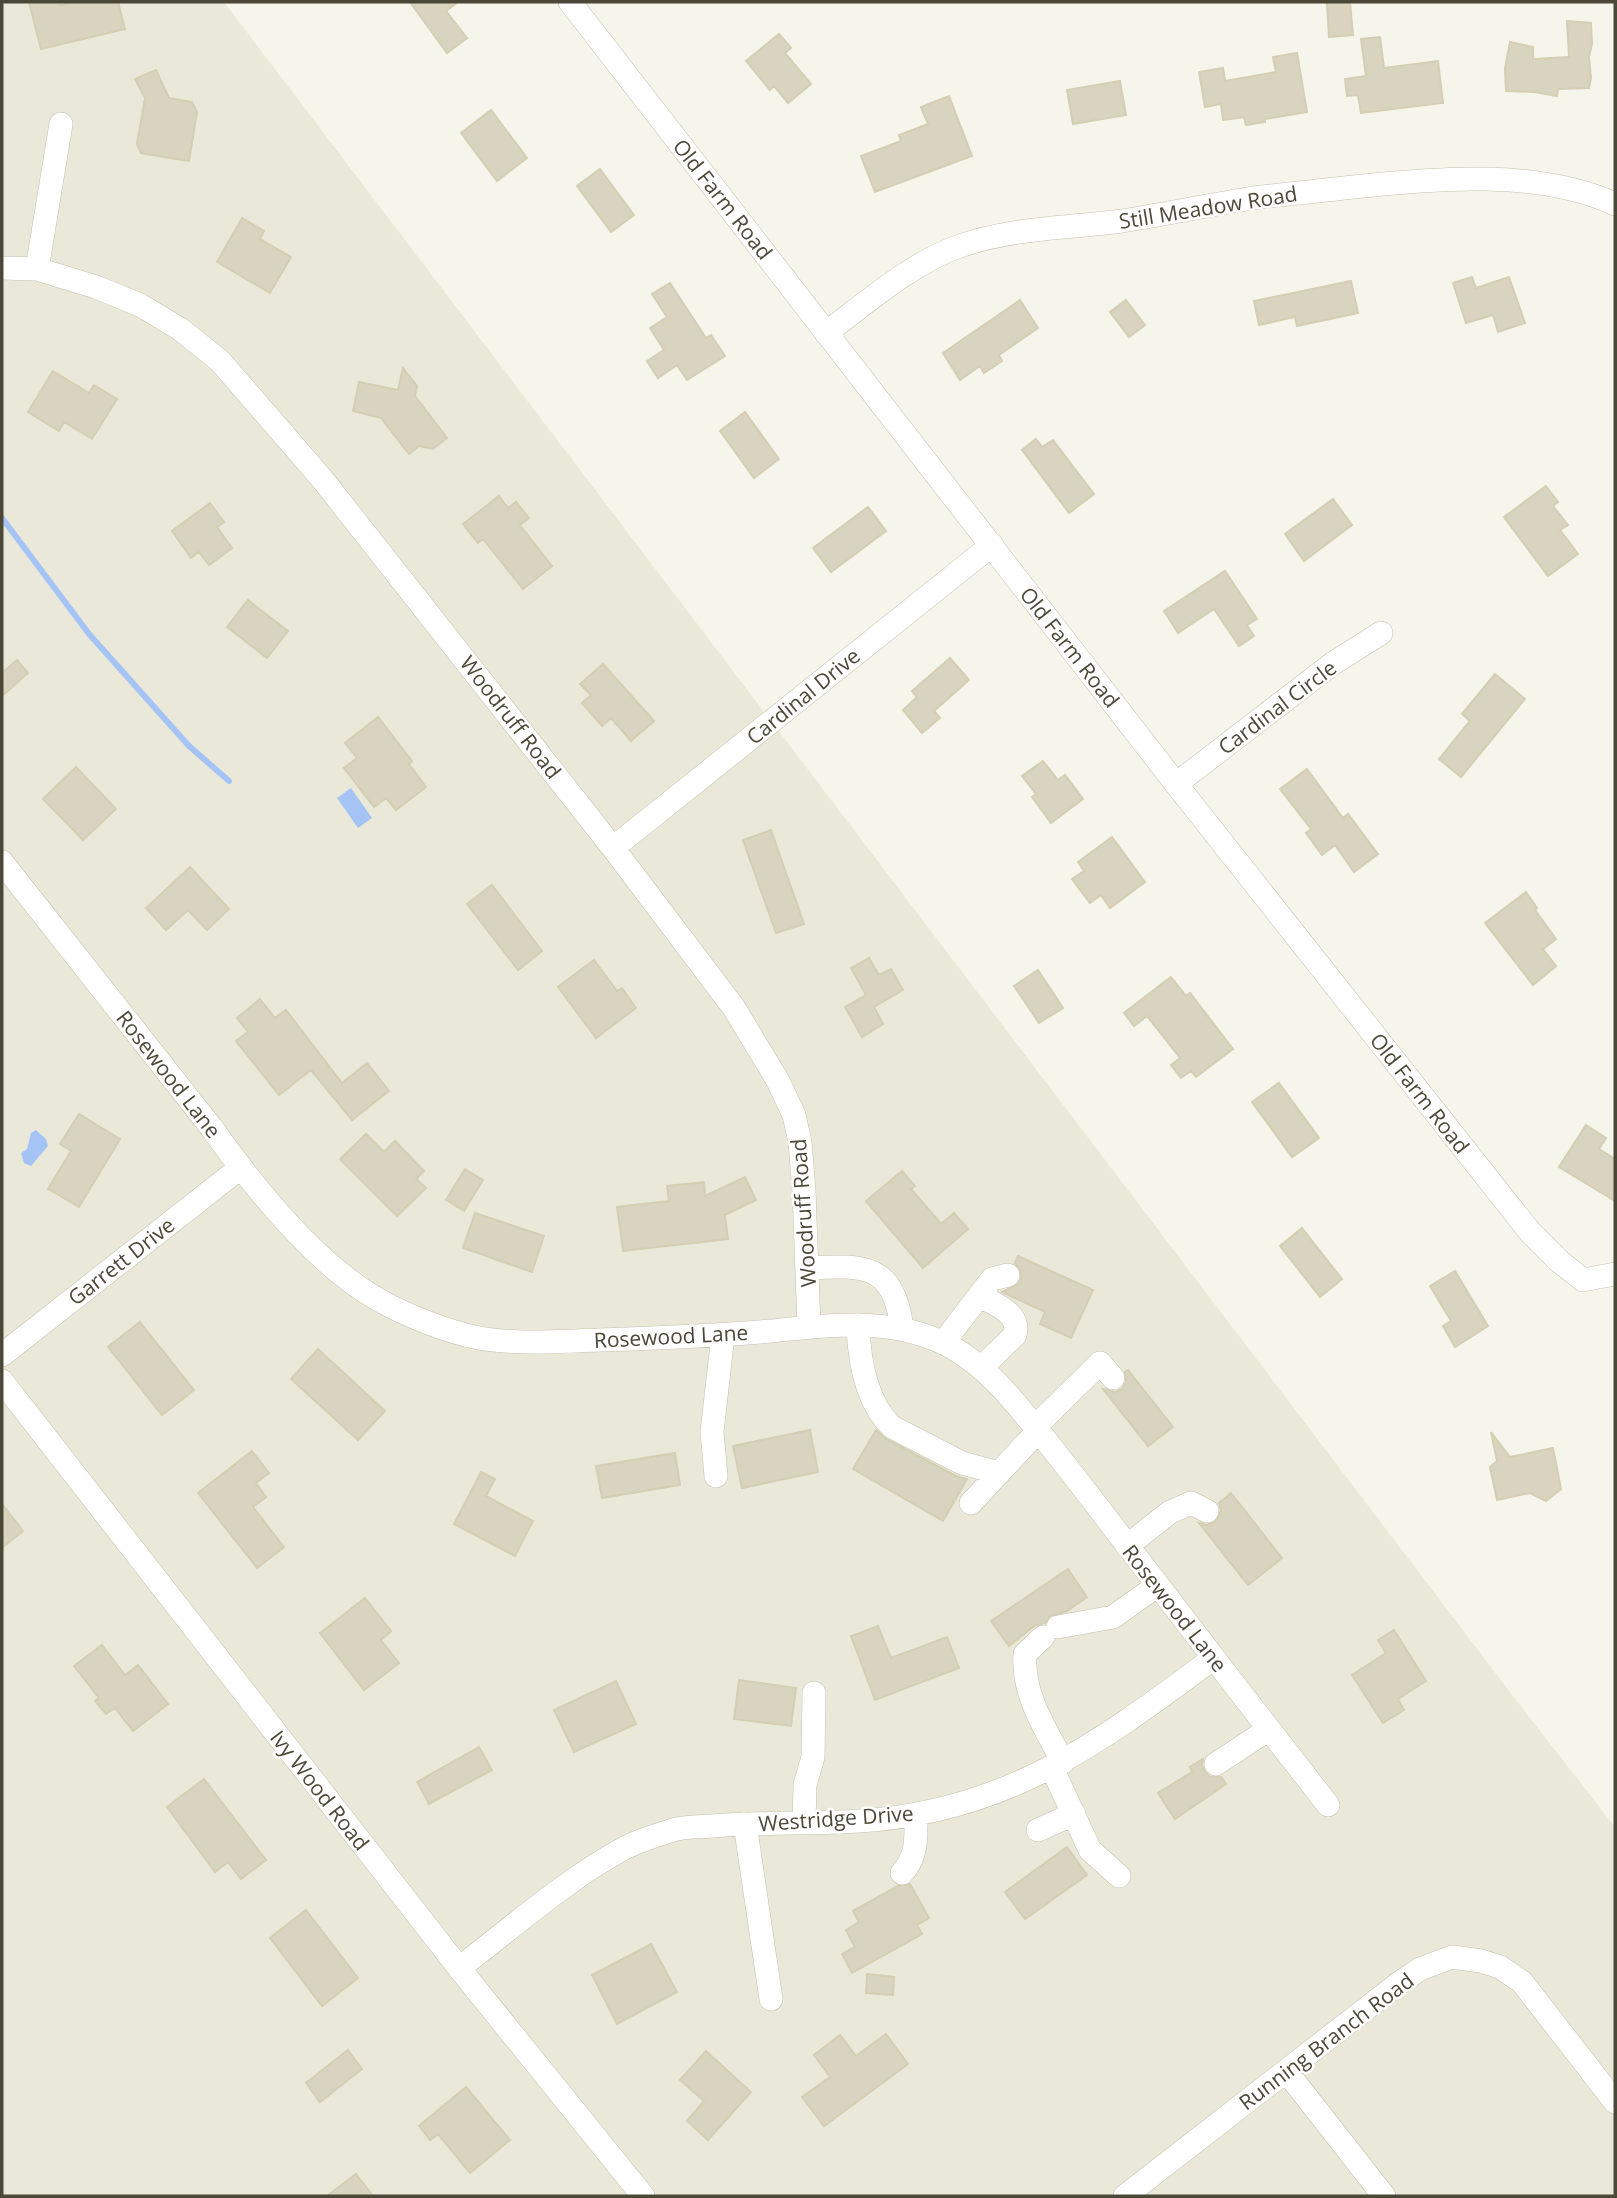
<svg xmlns="http://www.w3.org/2000/svg" width="1617" height="2198" viewBox="0 0 1617 2198" font-family="'Open Sans',sans-serif">
<style>
.residential{fill:#eae9d9}
.water{fill:#a5c4f5}
.lines{fill:none;stroke-linecap:round;stroke-linejoin:round}
.stream{stroke:#a5c4f5;stroke-width:6}
.building{fill:#d9d4c0;stroke:#d4ceb2;stroke-width:2}
.minor-casing{stroke:#c3c0ad;stroke-width:24}
.minor{stroke:#fff;stroke-width:23}
.labels{text-anchor:middle;dominant-baseline:central;stroke-width:5;stroke-linejoin:round;paint-order:stroke}
.street-label{font-size:21px;fill:#4b4838;stroke:#fff}
</style>
<rect width="100%" height="100%" fill="#f6f5eb"/>
<path class="residential" d="M2 2H224L1513 1696 1615 1827V2196H2Z"/>
<path class="water" d="M351 788 372 818 358 828 337 798Z
M36 1130 46 1139 48 1146 31 1166 24 1163 21 1153 27 1149 31 1133Z"/>
<g class="lines">
<path class="stream" d="M2 518 89 634 189 746 229 781"/>
</g>
<path class="building" d="M29 2H59L60 5 75 2H118L125 29 41 49Z
M410 2H458L446 11 467 38 447 53Z
M1327 2H1350L1353 35 1329 37Z
M1567 21 1591 23 1592 44 1589 57 1591 78 1589 88 1558 89 1557 96 1535 92 1506 91 1505 68 1510 42 1533 47V59L1569 57Z
M779 34 791 48 785 53 811 84 788 103 774 86 770 90 746 61Z
M1380 37 1384 68 1438 61 1443 103 1361 113 1358 95 1347 96 1345 79 1366 76 1361 39Z
M1297 53 1307 112 1265 119V122L1246 125 1244 117 1223 120 1221 104 1205 107 1199 72 1223 68 1225 81 1276 72 1273 57Z
M156 70 169 98 192 102 197 112 189 161 141 153 137 144 145 98 135 79Z
M1120 81 1126 115 1073 124 1067 90Z
M949 96 972 156 875 192 861 156 901 141 899 135 928 124 921 107Z
M491 110 527 158 497 181 461 133Z
M600 169 634 215 611 232 577 186Z
M242 218 264 231 260 239 291 257 270 293 217 262Z
M1472 277 1476 288 1509 277 1525 323 1498 332 1493 315 1466 323 1453 283Z
M1351 281 1358 313 1297 326 1295 317 1259 325 1254 301Z
M670 283 706 338 711 335 725 356 687 380 677 365 658 378 647 361 664 350 650 328 667 317 652 294Z
M1020 300 1038 328 999 355 1002 361 984 373 980 366 960 380 943 353Z
M1126 300 1145 325 1129 337 1110 312Z
M403 368 417 386 415 396 447 438 433 449 419 446 409 454 381 418 353 411 359 382 398 390Z
M53 371 89 393 94 385 117 399 92 439 64 422 59 431 28 412Z
M745 412 779 459 754 478 720 431Z
M1036 439 1042 447 1053 440 1094 494 1069 513 1022 450Z
M1546 486 1558 502 1553 506 1568 525 1560 530 1578 554 1548 576 1504 517Z
M499 496 508 508 516 502 529 518 520 525 552 566 523 589 483 539 478 543 463 524Z
M1333 499 1352 525 1304 561 1285 534Z
M210 503 224 522 217 527 232 548 209 565 199 552 191 558 172 531Z
M868 507 886 531 831 572 813 548Z
M1225 571 1257 619 1247 625 1254 636 1239 646 1214 609 1178 633 1164 611Z
M248 600 288 631 267 658 227 627Z
M950 658 969 680 934 711 940 718 922 733 903 710 917 697 912 691Z
M17 660 28 673 2 696V673Z
M603 664 654 721 631 741 611 718 602 726 582 703 591 695 580 684Z
M1495 674 1525 699 1461 777 1439 759 1470 721 1462 714Z
M378 717 412 761 409 764 426 787 396 810 386 798 374 807 344 768 357 758 345 743Z
M1043 761 1058 780 1065 775 1083 799 1051 823 1032 797 1036 794 1022 776Z
M76 767 116 809 83 840 43 799Z
M1307 769 1343 818 1348 814 1378 854 1354 872 1335 845 1322 855 1306 833 1311 829 1280 789Z
M771 830 804 924 776 933 743 840Z
M1112 837 1145 882 1110 908 1101 895 1090 903 1072 879 1084 871 1078 862Z
M190 867 229 909 207 930 188 910 166 930 146 908Z
M492 885 542 951 518 970 467 904Z
M1526 892 1537 908 1535 910 1556 939 1543 949 1556 966 1533 985 1485 923Z
M869 958 879 975 891 969 903 990 874 1007 883 1024 862 1037 845 1007 866 995 851 968Z
M594 960 617 991 622 988 636 1008 596 1038 558 987Z
M1038 970 1063 1008 1039 1023 1014 986Z
M1171 977 1186 996 1190 993 1233 1049 1196 1077 1191 1071 1181 1078 1171 1065 1180 1058 1147 1016 1134 1026 1124 1013Z
M260 999 275 1018 286 1010 342 1083 367 1063 389 1091 352 1120 311 1070 279 1095 236 1041 248 1032 237 1018Z
M1279 1083 1319 1138 1292 1157 1252 1102Z
M79 1114 120 1139 79 1207 48 1189 71 1151 60 1144Z
M1586 1125 1606 1138 1599 1149 1615 1159V1201L1559 1167Z
M366 1134 384 1152 395 1141 424 1171 416 1179 426 1188 397 1216 340 1159Z
M465 1169 483 1180 464 1211 446 1200Z
M902 1171 915 1186 911 1189 941 1224 954 1213 968 1229 923 1268 866 1201Z
M745 1177 756 1200 725 1215 728 1239 623 1251 617 1207 669 1201 667 1186 704 1182 705 1196Z
M475 1213 544 1236 532 1272 463 1248Z
M1302 1228 1342 1279 1320 1297 1280 1246Z
M1018 1256 1093 1290 1071 1338 1040 1324 1045 1312 1002 1292 1017 1285 1021 1279V1271L1015 1263Z
M1455 1271 1488 1326 1455 1347 1443 1326 1451 1321 1430 1286Z
M140 1322 194 1390 162 1415 108 1347Z
M318 1349 385 1411 358 1440 291 1379Z
M1128 1370 1173 1427 1148 1446 1103 1389 1115 1392 1122 1389 1126 1382 1125 1372Z
M810 1430 818 1472 742 1488 733 1446Z
M876 1430 886 1439 956 1476 967 1479 943 1521 853 1469Z
M1491 1432 1510 1457 1553 1448 1561 1489 1546 1501 1530 1493 1497 1500 1490 1467 1497 1461Z
M252 1451 269 1473 256 1483 266 1497 253 1507 284 1547 257 1568 198 1493Z
M675 1453 680 1485 602 1498 596 1466Z
M481 1472 495 1479 486 1496 533 1521 515 1556 454 1524Z
M1231 1493 1282 1558 1248 1585 1199 1523 1207 1525 1215 1522 1221 1511 1219 1503Z
M2 1504 23 1531 2 1548Z
M1068 1569 1087 1597 1067 1611 1050 1616 1045 1623 1034 1626 1009 1646 991 1621Z
M365 1598 391 1631 381 1640 399 1663 364 1690 320 1633Z
M878 1626 891 1658 947 1637 959 1668 875 1700 851 1636Z
M1394 1630 1426 1681 1398 1699 1404 1710 1383 1723 1352 1675 1386 1653 1378 1640Z
M102 1645 125 1675 138 1665 168 1704 133 1731 115 1708 106 1714 95 1701 99 1698 74 1666Z
M739 1680 796 1688 791 1726 734 1719Z
M616 1681 636 1724 574 1752 554 1710Z
M479 1747 492 1770 429 1804 417 1782Z
M1203 1759 1202 1766 1205 1772 1210 1777H1221L1226 1784 1175 1819 1158 1793 1192 1772 1190 1767Z
M204 1779 266 1860 241 1879 228 1862 215 1872 167 1807Z
M1067 1847 1087 1875 1025 1919 1005 1892Z
M910 1884 929 1918 917 1925 922 1934 852 1973 842 1954 855 1947 846 1930 859 1922 853 1911 898 1886Z
M306 1910 358 1978 322 2006 270 1938Z
M651 1944 677 1992 617 2024 592 1975Z
M867 1974 894 1977 893 1995 866 1993Z
M886 2034 908 2064 824 2126 802 2097 830 2077 814 2055 840 2035 856 2056Z
M348 2050 362 2069 320 2102 306 2083Z
M706 2051 751 2092 708 2140 687 2121 704 2101 680 2080Z
M466 2087 510 2140 470 2173 438 2134 430 2140 419 2126Z
M356 2174 373 2196H327Z"/>
<g class="lines">
<defs>
<path id="minor" d="M570 2 1176 784 1530 1232 1559 1261 1583 1280 1615 1274
M2 268 37 269 96 287 140 305 180 329 220 361 323 480 613 848 734 1008 778 1081 794 1115 800 1142 804 1191 809 1327
M37 269 61 124
M826 333C866 303 913 262 960 246 1011 228 1068 228 1122 221 1166 214 1209 205 1253 198 1286 194 1320 191 1353 187 1435 178 1538 169 1615 204
M1176 784 1332 664 1381 633
M613 848 992 545
M2 862 211 1127C253 1186 316 1265 379 1300 407 1316 448 1332 479 1338 518 1345 561 1341 600 1340 658 1338 715 1336 771 1331 832 1325 897 1316 953 1348 991 1370 1017 1405 1044 1438 1068 1468 1091 1498 1114 1528 1185 1621 1256 1713 1328 1805
M808 1268C864 1265 894 1263 902 1329
M979 1296C995 1304 1021 1313 1015 1335L981 1368
M858 1325C859 1359 866 1402 892 1427L962 1463 999 1473
M943 1343 992 1279 1008 1275
M2 1355 240 1168
M2 1381 459 1968 643 2196
M1035 1427 1100 1363 1113 1378
M716 1476 712 1432 723 1335
M971 1503 1038 1431
M1127 1546 1170 1512 1191 1503 1207 1511
M1058 1627 1113 1617 1158 1585
M1043 1637 1025 1654C1022 1694 1045 1728 1063 1762
M1216 1764 1269 1729
M1052 1768 1090 1850 1119 1876
M804 1822 805 1785 813 1757 814 1693
M745 1824 771 1999
M1038 1830 1074 1814
M902 1873C918 1856 916 1836 916 1814
M459 1968C512 1928 563 1882 621 1850 636 1841 654 1836 670 1831 683 1826 699 1827 712 1826 762 1822 811 1824 860 1821 1008 1812 1100 1742 1214 1658
M1286 2071 1384 2196
M1125 2196 1398 1984 1420 1969 1452 1957 1481 1961 1500 1967 1522 1982 1615 2102"/>
</defs>
<use href="#minor" class="minor-casing"/>
<use href="#minor" class="minor"/>
</g>
<g class="labels">
<g class="street-label">
<text transform="translate(723 199) rotate(52)">Old Farm Road</text>
<text transform="translate(1208 207) rotate(-9)">Still Meadow Road</text>
<text transform="translate(1070 647) rotate(52)">Old Farm Road</text>
<text transform="translate(803 696) rotate(-39)">Cardinal Drive</text>
<text transform="translate(1277 707) rotate(-37)">Cardinal Circle</text>
<text transform="translate(511 717) rotate(52)">Woodruff Road</text>
<text transform="translate(169 1074) rotate(52)">Rosewood Lane</text>
<text transform="translate(1420 1093) rotate(52)">Old Farm Road</text>
<text transform="translate(803 1213) rotate(-94)">Woodruff Road</text>
<text transform="translate(121 1261) rotate(-38)">Garrett Drive</text>
<text transform="translate(671 1336) rotate(-3)">Rosewood Lane</text>
<text transform="translate(1175 1608) rotate(52)">Rosewood Lane</text>
<text transform="translate(320 1790) rotate(52)">Ivy Wood Road</text>
<text transform="translate(836 1818) rotate(-4)">Westridge Drive</text>
<text transform="translate(1326 2041) rotate(-37)">Running Branch Road</text>
</g>
</g>
<rect width="1617" height="2198" fill="none" stroke="#4b4838" stroke-width="7"/>
</svg>
